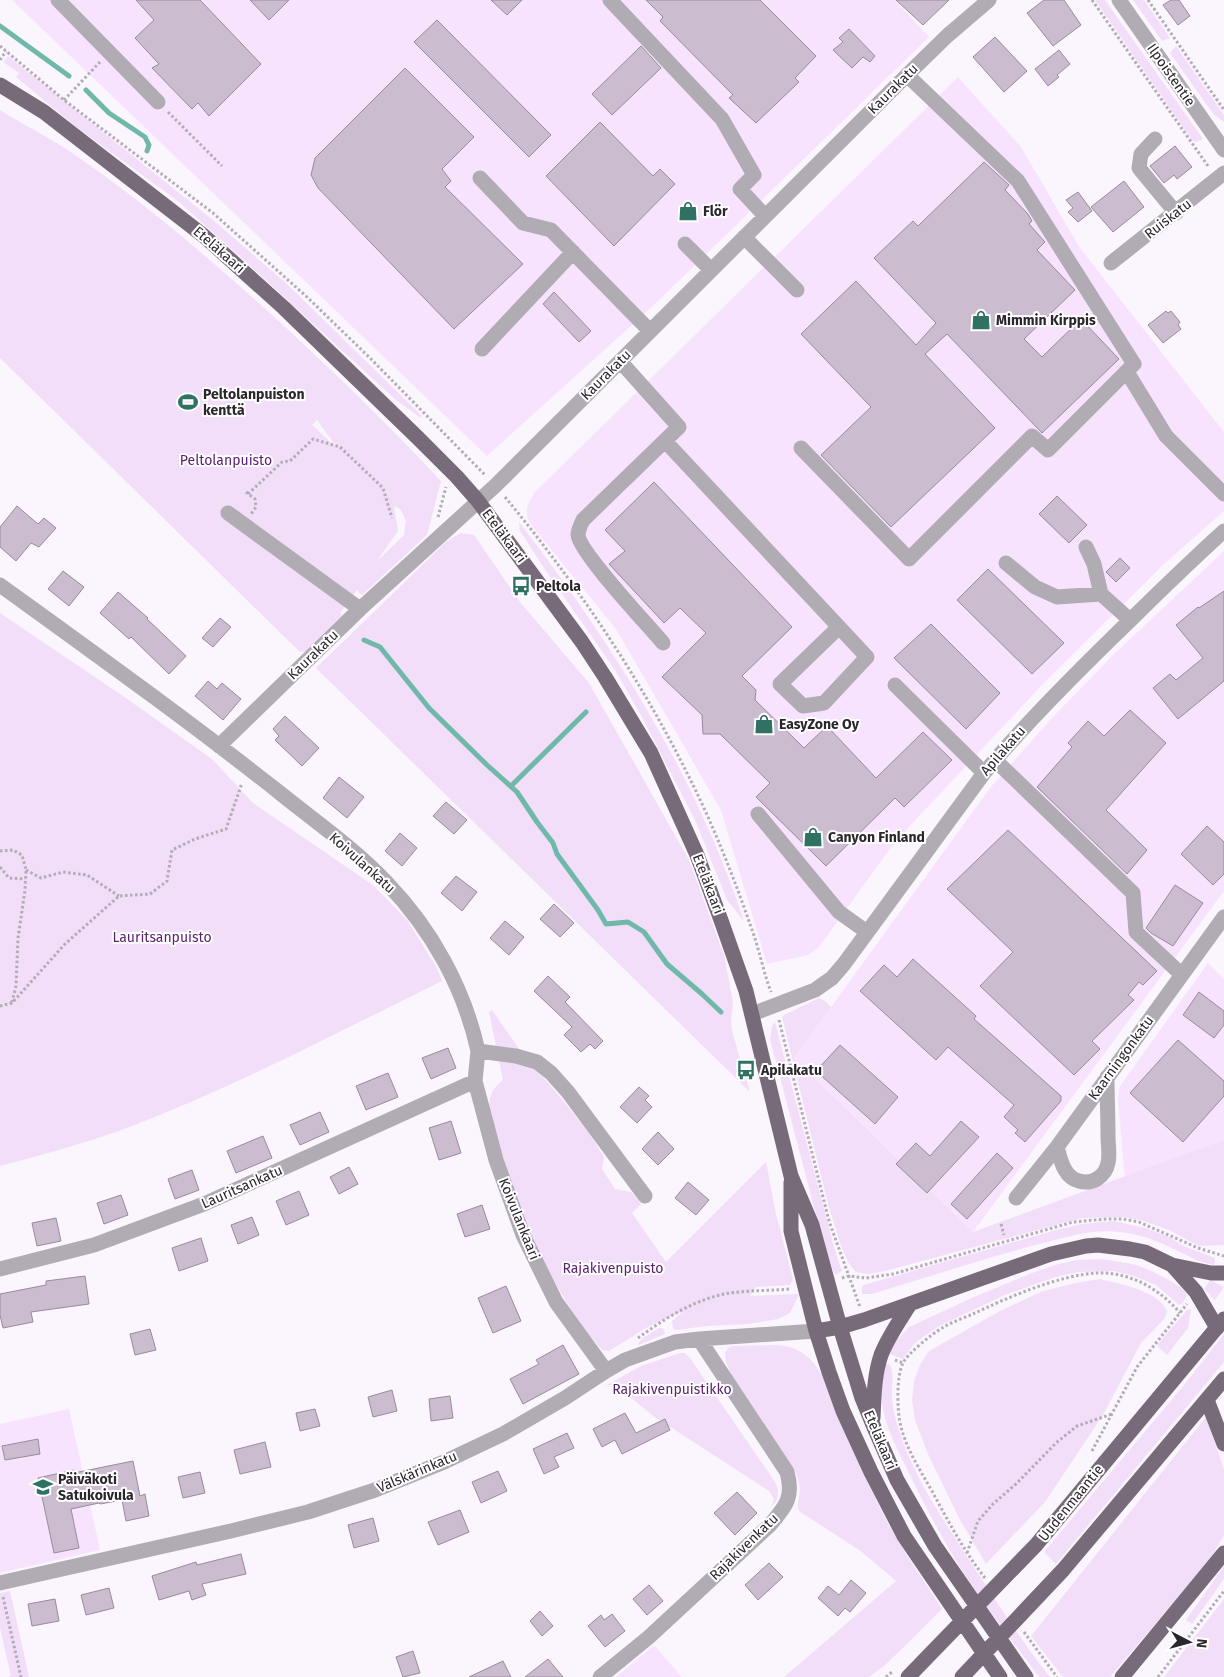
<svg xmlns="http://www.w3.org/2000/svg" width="1224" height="1677" viewBox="0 0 1224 1677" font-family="'Fira Sans',sans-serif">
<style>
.built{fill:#f8e3fe}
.green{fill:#f2def9;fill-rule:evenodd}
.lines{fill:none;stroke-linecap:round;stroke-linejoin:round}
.stream{stroke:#6fb8aa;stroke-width:5}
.building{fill:#cbbcd0;stroke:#998b9d}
.path{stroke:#b2acb4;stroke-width:3;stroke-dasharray:2.5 2.5;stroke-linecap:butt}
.minor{stroke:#b1abb3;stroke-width:15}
.major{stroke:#776b7a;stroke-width:15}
.labels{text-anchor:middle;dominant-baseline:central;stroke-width:4;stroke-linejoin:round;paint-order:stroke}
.street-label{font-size:14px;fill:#2b252d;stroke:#fff}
.poi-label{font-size:14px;font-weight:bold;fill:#2b252d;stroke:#fff;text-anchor:start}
.park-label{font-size:14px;fill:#5d216f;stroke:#fff}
</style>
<rect width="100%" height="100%" fill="#fbf5fd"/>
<path class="built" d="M12 0H895L929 37 653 306 487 456Z
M958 77 1021 147 1080 248 1224 432V511L1164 564 1041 686 909 827 889 850 819 947 810 954 804 956 767 964 721 810 616 629 532 526 527 517V507L534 493Z
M1224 551V891L973 1232 794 1058 990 788 1051 719 1114 654Z
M1208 963 1224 979V1140L1125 1181 1118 1099 1120 1086Z
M69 1409 100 1550 0 1573V1424Z
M654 1645 682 1677H616Z"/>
<path class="green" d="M1095 0H1105L1203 139 1196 142 1192 140Z
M1133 0H1144L1170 38 1162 41Z
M1176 46 1224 115V122L1214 115 1170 53Z
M8 56 213 220 287 284 422 416 421 418 396 400 374 380 256 271 179 202 75 126 16 77 19 73 3 62Z
M0 110C25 126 53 139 78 157 146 204 210 259 271 314 330 368 387 423 441 481L427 535 362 595 357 590 340 613 342 615 305 652H300L0 358ZM317 420 338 449 312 425ZM394 506 401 510 406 521 404 535 377 561 398 531Z
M519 522C612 643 696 775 744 921L727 900 696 822 643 719 615 670 544 568 520 531Z
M461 533 474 535 520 602 589 683 689 860 724 955 733 1002 731 1022 732 1031 750 1092 316 668 447 541Z
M0 613 123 696 212 759 253 803 373 885 407 920 437 968 442 981C338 1032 235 1087 127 1128 85 1143 43 1155 0 1166Z
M819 998 826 1002 831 1007 794 1058 973 1232 1224 1140V1245L1199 1246 1169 1230 1141 1220 1123 1217 1082 1218 885 1271 868 1274 856 1272 848 1262 840 1243 828 1204 782 1017 784 1015Z
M492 1010 533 1069 543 1077 565 1103 589 1133 604 1157 602 1169 615 1189 631 1192 641 1204 632 1213 666 1262 766 1162 776 1214 793 1279 790 1285 756 1287 750 1296 799 1294 790 1313 778 1319 748 1324 707 1326 675 1330 673 1328 672 1321 683 1311 646 1328 609 1351 602 1350C552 1293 515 1208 496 1135 494 1126 487 1107 490 1098 492 1090 497 1085 503 1080L489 1012Z
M775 1022 834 1247 842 1271 835 1275 826 1253 770 1039 772 1026Z
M1114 1221 1145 1228 1167 1236 1186 1247 1215 1258V1262L1214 1265C1196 1262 1182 1252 1165 1245 1150 1238 1134 1233 1118 1232 1093 1229 1067 1237 1043 1243 985 1258 929 1277 872 1294H862V1286L867 1284 1056 1230 1082 1224Z
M1100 1259C1112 1261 1124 1262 1136 1265 1148 1269 1182 1284 1187 1295L1183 1303 1179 1305 1156 1285 1134 1276 1114 1271 1078 1272 1056 1277 1005 1295 939 1326 915 1343 903 1359 889 1354 894 1343 909 1327 974 1297 1032 1273 1055 1265 1077 1260Z
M1100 1279C1119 1284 1161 1291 1167 1312L1165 1318 1141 1343 1103 1415 1045 1502 986 1564 959 1518 928 1454 915 1420 912 1400 914 1381 920 1365 929 1351 1000 1311 1043 1291 1076 1283Z
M1210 1280 1224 1287 1215 1300 1204 1289Z
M1191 1309 1188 1328 1167 1355 1158 1347V1344L1187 1310Z
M659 1328H663L665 1334 639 1345 638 1343 643 1338Z
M1224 1334V1362L1056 1564 1044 1552 1184 1385Z
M776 1345C800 1346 812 1358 824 1378 844 1425 862 1473 885 1518 902 1550 923 1579 942 1609L903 1648 884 1666 869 1677H784L896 1581 862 1552 799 1511C796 1503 800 1498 800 1490 800 1482 797 1476 794 1469L735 1383 726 1362 725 1353 728 1348 733 1346Z
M680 1353H685L690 1358 775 1482C780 1492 779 1500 771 1507L774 1499 769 1491 652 1415 618 1387 612 1384 605 1386 641 1366Z
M886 1364 890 1365C895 1377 891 1386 892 1398 893 1413 898 1428 903 1442 918 1483 943 1519 966 1555 993 1596 1019 1638 1050 1677H1039C1012 1640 983 1604 959 1566 941 1536 925 1506 910 1475 900 1454 887 1432 883 1409 880 1393 882 1379 886 1364Z
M1206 1417 1224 1469V1535L1209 1561 1110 1677H1063L1031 1636Z
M1224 1566V1579L1192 1624 1186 1620Z
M10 1591 29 1677H8L11 1676 0 1628V1593Z
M1224 1599V1677H1165L1167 1673Z"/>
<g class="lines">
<path class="stream" d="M0 26 69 76
M86 90 109 113 145 137 149 145 147 151
M364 640 380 647 429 708 487 765 517 792 537 822 553 843 557 854 598 910 606 924 628 922 644 932 667 964 702 994 721 1012
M511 786 586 712"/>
</g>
<path class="building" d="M136 0H200L261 64 209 116 198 103 192 109 152 68 159 64 135 38 154 20Z
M250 0H289L269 20Z
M491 0H522L507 15Z
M646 0H760L816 56 795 78 799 82 756 123 729 98 733 95 660 21 663 17Z
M896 0H949L923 25Z
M1044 0H1064L1081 25 1053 46 1027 13Z
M1171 0H1179L1190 16 1178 25 1163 5Z
M437 20 551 135 529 157 414 42Z
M849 29 875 56 870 62 863 57 852 68 833 50 843 42 839 38Z
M995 37 1027 71 1004 92 973 57Z
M641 46 661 68 612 115 592 94Z
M1059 50 1070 64 1057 75 1059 77 1048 86 1035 69Z
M405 68 474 137 442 169 451 181 445 187 523 264 454 329 318 188 311 175 315 158Z
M600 122 653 176 660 169 675 184 614 246 546 176Z
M1175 146 1192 167 1177 179 1174 175 1164 183 1150 166Z
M984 162 1009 185 1005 190 1028 214 1032 221 1029 224 1045 242 1037 250 1075 290 1024 339 1042 357 1081 319 1119 359 1042 433 947 334 925 354 995 428 891 527 821 455 871 407 801 334 856 281 916 345 936 323 874 258 913 221 918 226Z
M1124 181 1144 207 1113 232 1091 207Z
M1078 192 1092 211 1078 222 1068 212 1073 208 1066 200Z
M554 292 591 331 579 342 543 304Z
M1166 311 1168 313 1171 311 1180 322 1178 325 1181 329 1163 343 1148 325Z
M654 482 792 627 742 676 756 690 755 700 804 748 827 726 876 778 923 732 952 760 904 807 895 798 826 866 756 797 770 783 720 734H703L702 715 662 677 706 633 680 608 664 623 609 564 625 551 605 530Z
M1057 496 1087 525 1069 543 1039 514Z
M17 506 38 524 44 518 56 528 39 547 31 543 16 561 0 547V527Z
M1120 558 1130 568 1116 582 1106 572Z
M988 569 1064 643 1032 674 957 600Z
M63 571 84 587 69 606 48 589Z
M1224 591V681L1178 719 1153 688 1170 674 1176 680 1203 658 1176 625 1198 607 1199 608Z
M118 592 148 618 147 619 186 656 169 674 131 637 129 639 100 613Z
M220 618 231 627 213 647 202 638Z
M931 624 1000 693 966 729 894 658Z
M208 681 217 689 222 683 241 699 223 720 195 696Z
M1130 710 1166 743 1106 810 1147 850 1127 874 1037 787 1072 747 1068 743 1088 721 1104 736Z
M285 716 319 748 302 766 275 740 279 736 273 729Z
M339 777 364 797 347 818 323 798Z
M446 802 467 820 454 834 433 816Z
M1207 826 1224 842V874L1213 885 1181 854Z
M1008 830 1157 971 1143 985 1139 982 1128 995 1134 1000 1092 1041 1100 1049 1074 1075 980 986 1013 952 947 889Z
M400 833 417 848 402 866 385 851Z
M456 876 477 892 462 911 441 893Z
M1175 885 1203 903 1173 946 1151 933 1146 928Z
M554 904 574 923 560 937 540 919Z
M505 921 524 937 509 955 490 938Z
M913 959 976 1016 974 1019 1061 1096V1101L1025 1142 1015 1133 1018 1130 1004 1117 1014 1105 948 1047 936 1060 860 991 884 965 897 977Z
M548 976 570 997 565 1002 603 1041 595 1049 590 1044 581 1052 564 1035 572 1027 534 991Z
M1199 992 1224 1011V1025L1214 1038 1183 1015Z
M1178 1040 1224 1081V1096L1183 1142 1130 1093Z
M840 1045 898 1097 875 1124 816 1071Z
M448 1048 456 1068 431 1079 422 1058Z
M388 1073 398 1097 366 1110 356 1086Z
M639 1087 649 1096 645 1100 652 1107 637 1123 620 1107Z
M320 1112 329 1132 300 1145 290 1125Z
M451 1121 461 1153 439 1160 429 1128Z
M961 1121 979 1137 927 1193 896 1164 916 1143 930 1156Z
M658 1132 674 1149 658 1165 642 1149Z
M263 1136 272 1158 236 1173 227 1151Z
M997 1153 1013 1168 967 1219 951 1204Z
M349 1167 358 1184 339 1194 330 1177Z
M192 1170 199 1190 175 1199 168 1179Z
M688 1182 709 1200 696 1215 675 1198Z
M299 1191 309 1215 286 1225 276 1201Z
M121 1195 128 1215 104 1224 97 1203Z
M482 1205 490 1229 465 1237 457 1214Z
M252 1217 259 1235 238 1244 231 1225Z
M56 1218 61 1241 37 1246 32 1223Z
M201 1238 208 1261 179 1271 172 1248Z
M85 1276 89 1304 31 1312 33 1322 3 1328 0 1315V1294L46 1285V1281Z
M506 1286 521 1321 493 1333 478 1298Z
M150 1329 156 1350 135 1355 130 1334Z
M563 1345 579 1374 523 1404 510 1379 539 1364 536 1360Z
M392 1390 397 1411 373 1417 368 1397Z
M450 1396 453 1418 431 1421 429 1399Z
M315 1409 320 1426 300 1431 296 1413Z
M625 1413 636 1433 665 1419 670 1430 622 1454 615 1440 602 1447 593 1429Z
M567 1433 574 1448 554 1457 559 1467 544 1474 533 1449Z
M38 1439 40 1454 5 1460 2 1446Z
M265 1442 271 1467 240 1474 234 1450Z
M133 1461 140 1496 145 1494 149 1516 126 1521 122 1500 100 1504 99 1503 71 1509 79 1548 54 1553 38 1478 74 1470V1473Z
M498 1471 507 1491 481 1503 472 1482Z
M200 1472 205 1493 183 1498 178 1477Z
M737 1492 757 1513 735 1535 714 1513Z
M460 1510 469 1532 438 1545 428 1522Z
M373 1518 379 1541 354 1548 348 1525Z
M241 1554 246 1574 202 1584 206 1595 192 1600 189 1591 159 1600 152 1576 196 1562 197 1565Z
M769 1563 783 1577 758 1600 745 1585Z
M851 1580 866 1593 850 1612 845 1608 838 1616 818 1598 828 1586 839 1595Z
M649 1585 663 1601 647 1615 633 1599Z
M109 1588 114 1608 86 1615 81 1595Z
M55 1599 59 1621 32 1626 28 1604Z
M540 1611 553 1626 542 1636 530 1621Z
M612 1614 625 1631 605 1647 588 1626 601 1615 604 1620Z
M413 1651 420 1673 403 1677 396 1657Z
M548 1659 563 1677H525Z
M503 1661 511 1677H469Z"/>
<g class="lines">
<path class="path" d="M1092 0 1208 166
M1148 0 1224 110
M0 46 64 100 213 213 307 297 371 359 486 476
M0 60 6 51
M64 100 100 62
M168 112 222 166
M246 492 255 499 256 507 251 514
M248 494 282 462 290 461 313 439 340 447 383 488 392 518
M505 497C577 584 641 679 691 781 714 827 734 878 751 927 759 948 763 971 771 992
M438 517 446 487
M0 851 13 850 22 855 26 870 25 890 18 938 16 986 12 1002
M0 867 9 878 25 879
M26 870 41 878 63 872 87 875 119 896
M0 1006 12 1003 65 944 119 896 150 894 167 881 172 850 195 839 226 829 242 783
M779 1020 829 1221 860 1307
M1001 1224 1004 1235
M842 1278 849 1276 866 1278 893 1274 1073 1222 1106 1219H1123L1139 1222 1198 1248 1224 1256 1223 1258
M638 1338C664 1319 692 1301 724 1294 745 1290 768 1291 790 1289
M895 1360 903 1363
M1092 1451 1137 1367 1187 1304
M967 1553 978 1521 993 1504 1016 1484 1056 1443 1077 1426 1112 1414
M985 1578C964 1551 948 1521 932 1491 920 1470 907 1450 901 1427 897 1412 896 1377 903 1363 908 1353 932 1334 942 1328 952 1322 963 1318 973 1314 1006 1298 1062 1274 1098 1273 1130 1272 1160 1289 1180 1313
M3 1597 21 1677
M1024 1632 1057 1677
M886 1677 893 1671
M1158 1677 1224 1591"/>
<path class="minor" d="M58 0 158 102
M610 0 722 119 754 175 740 189 765 216
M1119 0 1224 150
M1155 139 1141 154 1139 168 1176 213
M480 178 523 223 551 230 650 331
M744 237 797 290
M685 244 711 270
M1111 263 1224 173
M482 349 573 252
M620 361 679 427 583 520C581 524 578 530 578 535 580 553 648 625 663 643
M1127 372 1166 436 1224 494
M665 441 839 627 780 684 803 706 824 703 867 657 839 627
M801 448 909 559 1032 436 1048 450 1134 364 1018 181 907 75
M228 513 360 609
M1086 547 1094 564 1101 594
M1006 563 1035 587 1057 597 1101 594 1130 620
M0 585C94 653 189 721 280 793 316 822 355 849 387 883 432 930 464 988 478 1051L516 1056 537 1062 551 1073 568 1092 645 1196
M895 685 984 773
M219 746 360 609 495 486 907 75 947 36 989 0
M995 760 1133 893 1136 932 1182 975
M758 814 839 912 867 932
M752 1014 815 990 832 978 844 964 984 773C1024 725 1068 681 1113 637 1150 601 1186 565 1224 531
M478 1051 475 1081 496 1160 523 1235 556 1302 606 1371
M1057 1147C1061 1161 1064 1177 1079 1181 1092 1185 1105 1177 1108 1163 1110 1155 1108 1145 1108 1136 1108 1116 1107 1097 1107 1077
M1016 1198 1057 1147 1224 917
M0 1269 94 1245 204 1204 475 1081
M0 1583 231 1531 308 1512 375 1490 444 1462 503 1434 565 1398 606 1371 625 1360 675 1342 699 1339 816 1331
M600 1677 649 1637 770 1525C786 1506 794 1497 787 1472L699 1339"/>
<path class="major" d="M0 85 44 112 204 236 284 308 418 438 457 477 478 501 582 642 605 677 651 753 697 855 722 923 746 991 791 1176 812 1225 840 1327 862 1398 873 1425 897 1480 935 1546 1026 1677
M791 1182V1231L816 1331 829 1372 843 1411 871 1472 904 1536 1000 1677
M1172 1265 1196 1292 1217 1328
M816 1331 840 1327 864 1320 1051 1254 1086 1246 1098 1245 1130 1249 1145 1252 1172 1265 1211 1273H1224
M1207 1400 1224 1444
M873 1418C874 1397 874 1376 881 1355 888 1337 900 1320 910 1304
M908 1677 1036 1545 1224 1319
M962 1677 1063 1570 1224 1379
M1122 1677 1224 1553"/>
</g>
<defs>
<symbol id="shop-bare" viewBox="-9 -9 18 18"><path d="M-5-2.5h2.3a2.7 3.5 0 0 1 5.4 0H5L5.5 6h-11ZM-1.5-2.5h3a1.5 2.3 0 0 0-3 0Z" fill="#2f7264" stroke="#fff" stroke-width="2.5" paint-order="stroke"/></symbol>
<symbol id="stadium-bare" viewBox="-9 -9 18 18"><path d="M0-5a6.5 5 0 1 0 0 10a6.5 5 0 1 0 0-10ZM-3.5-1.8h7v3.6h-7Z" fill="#2f7264" stroke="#fff" stroke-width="2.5" paint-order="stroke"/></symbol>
<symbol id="bus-bare" viewBox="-9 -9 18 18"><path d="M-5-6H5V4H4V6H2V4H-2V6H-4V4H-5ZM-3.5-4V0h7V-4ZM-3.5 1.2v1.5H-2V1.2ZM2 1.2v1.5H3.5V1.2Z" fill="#2f7264" stroke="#fff" stroke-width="2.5" paint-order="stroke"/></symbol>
<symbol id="school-bare" viewBox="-9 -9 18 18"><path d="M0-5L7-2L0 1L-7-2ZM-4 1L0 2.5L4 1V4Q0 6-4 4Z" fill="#2f7264" stroke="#fff" stroke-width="2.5" paint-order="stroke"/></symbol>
</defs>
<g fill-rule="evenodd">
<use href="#shop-bare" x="674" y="197" width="28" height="28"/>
<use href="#shop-bare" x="967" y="306" width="28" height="28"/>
<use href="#stadium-bare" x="174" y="388" width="28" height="28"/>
<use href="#bus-bare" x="507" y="572" width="28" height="28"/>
<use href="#shop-bare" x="750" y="710" width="28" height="28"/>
<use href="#shop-bare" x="799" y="823" width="28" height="28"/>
<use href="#bus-bare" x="732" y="1056" width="28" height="28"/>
<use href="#school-bare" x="29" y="1473" width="28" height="28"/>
</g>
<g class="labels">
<g class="street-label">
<text transform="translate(1171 75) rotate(55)">Ilpoistentie</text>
<text transform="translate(893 89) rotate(-45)">Kaurakatu</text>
<text transform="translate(1168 219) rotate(-38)">Ruiskatu</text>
<text transform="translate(219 250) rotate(41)">Eteläkaari</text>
<text transform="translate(606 375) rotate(-45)">Kaurakatu</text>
<text transform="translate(504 536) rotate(53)">Eteläkaari</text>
<text transform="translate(313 655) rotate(-44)">Kaurakatu</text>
<text transform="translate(1003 751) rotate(-49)">Apilakatu</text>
<text transform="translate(362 863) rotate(42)">Koivulankatu</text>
<text transform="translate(708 884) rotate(69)">Eteläkaari</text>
<text transform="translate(1121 1058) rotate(-54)">Kaarningonkatu</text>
<text transform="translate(242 1187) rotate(-24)">Lauritsankatu</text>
<text transform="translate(519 1219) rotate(68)">Koivulankaari</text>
<text transform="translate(880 1440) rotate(67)">Eteläkaari</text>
<text transform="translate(417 1472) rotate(-23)">Välskärinkatu</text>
<text transform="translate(1071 1503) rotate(-51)">Uudenmaantie</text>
<text transform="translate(744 1547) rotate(-44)">Rajakivenkatu</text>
</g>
<g class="poi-label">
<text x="703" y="211">Flör</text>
<text x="996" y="320">Mimmin Kirppis</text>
<text x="203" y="394">Peltolanpuiston<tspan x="203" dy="16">kenttä</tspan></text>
<text x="536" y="586">Peltola</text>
<text x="779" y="724">EasyZone Oy</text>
<text x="828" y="837">Canyon Finland</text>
<text x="761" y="1070">Apilakatu</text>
<text x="58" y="1479">Päiväkoti<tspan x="58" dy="16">Satukoivula</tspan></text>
</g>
<g class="park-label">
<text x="226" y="460">Peltolanpuisto</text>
<text x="162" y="937">Lauritsanpuisto</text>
<text x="613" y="1268">Rajakivenpuisto</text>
<text x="672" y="1389">Rajakivenpuistikko</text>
</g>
</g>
<g transform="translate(1189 1642) rotate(96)" stroke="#ffffff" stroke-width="4" paint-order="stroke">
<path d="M0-4L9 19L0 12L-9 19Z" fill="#2b252d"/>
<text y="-8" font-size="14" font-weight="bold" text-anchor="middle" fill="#2b252d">N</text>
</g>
</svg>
